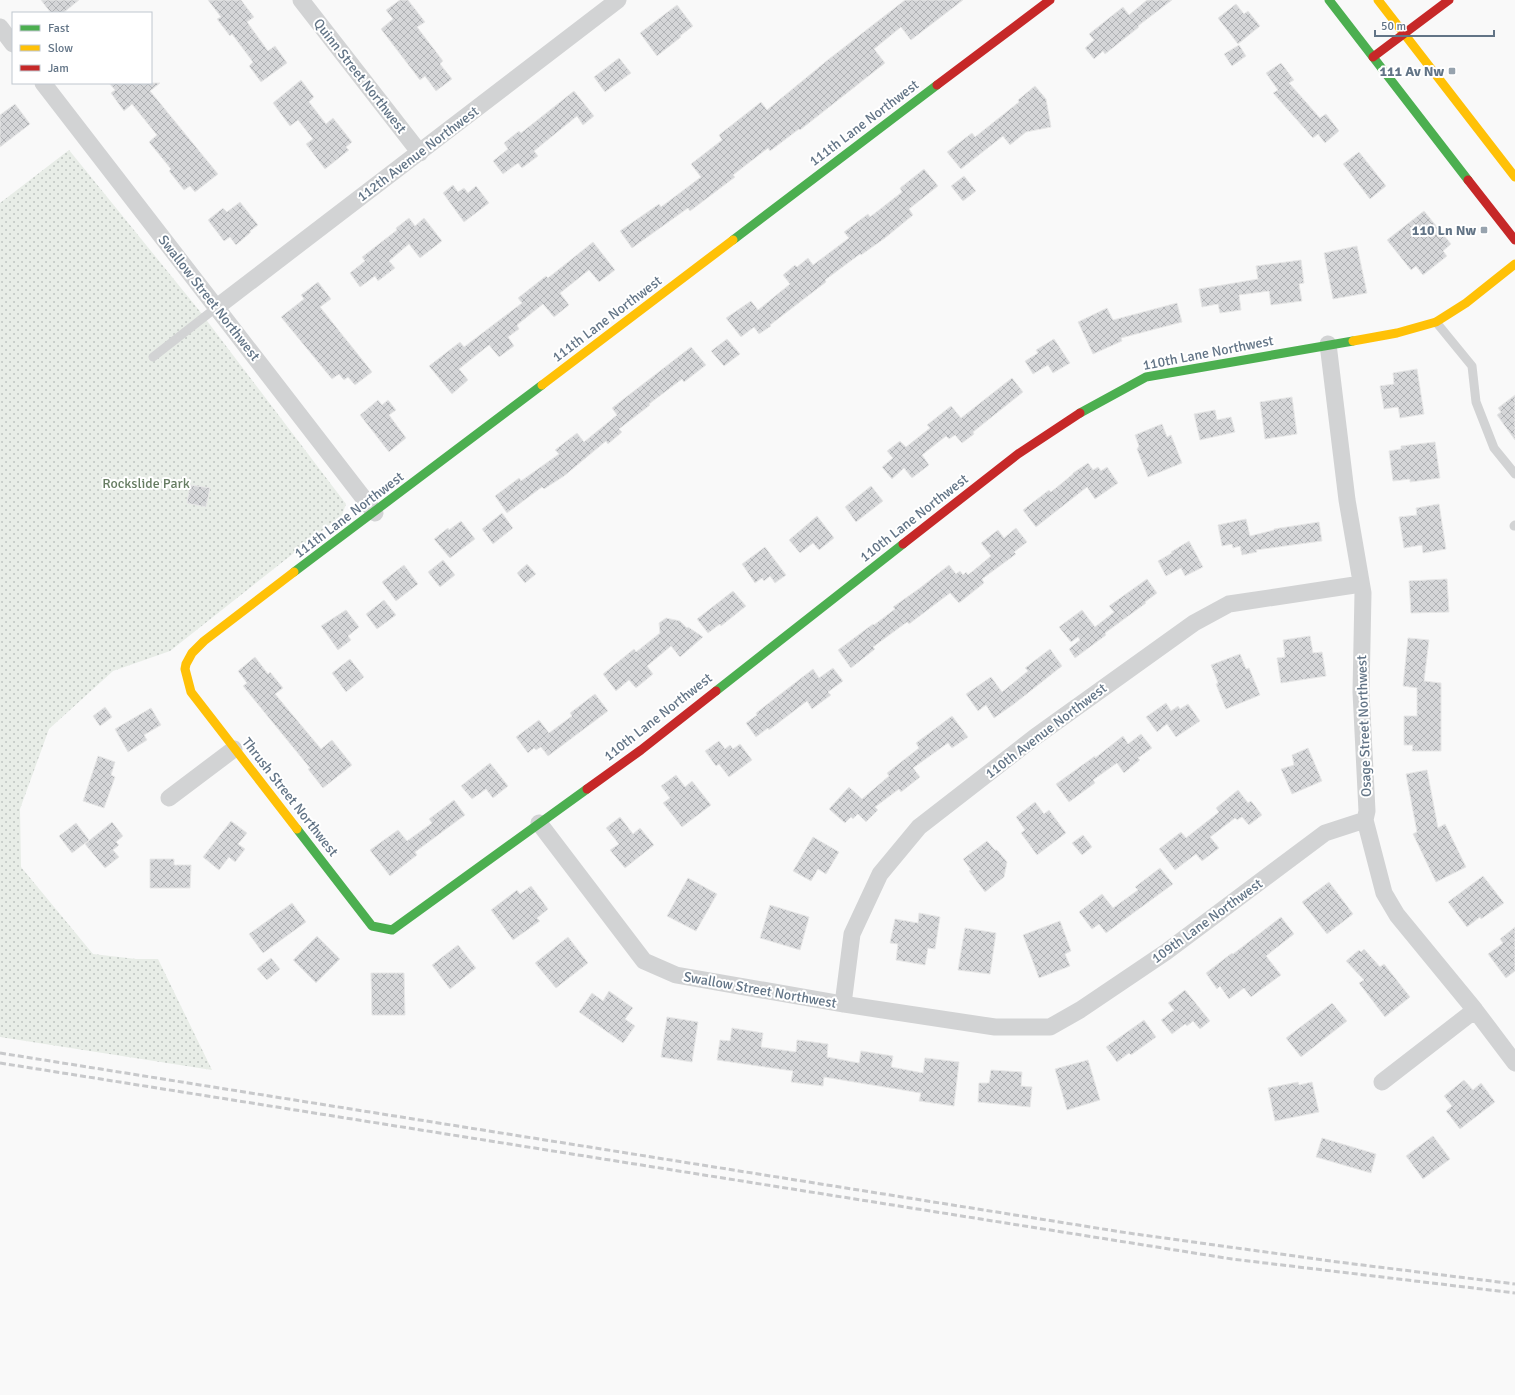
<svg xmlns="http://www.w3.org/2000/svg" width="1515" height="1395" viewBox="0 0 1515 1395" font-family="Signika,sans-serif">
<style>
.park{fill:url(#park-dots)}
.building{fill:url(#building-cross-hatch);stroke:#e8e8e8}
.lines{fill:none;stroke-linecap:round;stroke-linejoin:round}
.lane{stroke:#d2d3d4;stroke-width:9}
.street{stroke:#d2d3d4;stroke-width:17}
.fast{stroke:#4caf50;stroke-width:9}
.slow{stroke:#ffc107;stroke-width:9}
.jam{stroke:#c62828;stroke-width:9}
.rail{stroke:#c8c9cb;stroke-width:3;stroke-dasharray:6 3;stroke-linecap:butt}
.poi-dot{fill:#97a3ae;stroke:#fff;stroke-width:1.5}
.labels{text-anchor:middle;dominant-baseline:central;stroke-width:4;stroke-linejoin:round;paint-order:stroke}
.poi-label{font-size:14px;font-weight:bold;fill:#627486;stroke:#fff;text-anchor:end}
.street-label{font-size:14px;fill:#627486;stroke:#fff}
.park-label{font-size:14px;fill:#667c62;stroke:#fff}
</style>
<defs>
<pattern id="park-dots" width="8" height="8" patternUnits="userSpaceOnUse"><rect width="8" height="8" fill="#e8ede7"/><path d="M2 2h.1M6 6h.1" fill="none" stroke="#bfc5c1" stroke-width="1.8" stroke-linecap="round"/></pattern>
<pattern id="building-cross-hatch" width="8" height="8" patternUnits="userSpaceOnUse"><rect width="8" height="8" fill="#d5d6d8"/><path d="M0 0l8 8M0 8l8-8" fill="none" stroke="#b0b2b5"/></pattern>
</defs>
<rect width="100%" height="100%" fill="#f9f9f9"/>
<path class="park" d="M69 150 198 309 346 504 342 515 170 651 113 671 49 729 20 809 21 867 93 954 136 959H158L212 1070 0 1037V203Z"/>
<path class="building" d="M41 0H79L63 13H51Z
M208 0H241L254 17 247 22 268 51 275 46 287 63 261 82 249 66 253 62 232 34 230 36 217 19 221 17Z
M400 0H408L425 22 417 27 443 61 440 64 452 79 436 91 425 76 420 80 381 29 393 19 386 10Z
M905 0H963L911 40 901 27 874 49 885 63 800 130 799 129 770 151 768 148 733 175 735 177 690 211 688 208 632 248 620 231 659 204 661 207 701 177 691 164 722 140 719 135 761 102 767 110 829 59Z
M1147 0H1172L1151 16 1138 26 1139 27 1105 54 1103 51 1094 59 1085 48 1094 40 1089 34 1123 7 1129 15Z
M1236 4 1244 14 1248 11 1260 26 1238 44 1218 18Z
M677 5 693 26 680 36 681 37 657 56 640 33Z
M1239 45 1246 56 1232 66 1224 54Z
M619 58 631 73 605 92 594 77Z
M1281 63 1294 80 1289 83 1320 118 1326 114 1339 131 1325 143 1318 134 1313 138 1273 93 1278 90 1266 73Z
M301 80 314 97 309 102 326 124 333 118 352 142 346 147 349 150 325 169 306 144 313 139 298 120 290 126 273 103Z
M109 83H160L150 91 218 174 195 192 190 186 184 190 169 171 171 169 149 142 157 135 132 104 124 111 111 93 115 90Z
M1035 86 1046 99 1051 127 1026 132 1010 145 1003 136 961 169 947 152 972 133 975 137 1019 102 1018 100Z
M574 91 594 116 583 125 577 116 534 151 538 156 522 168 518 163 503 174 493 161 508 149 504 143 519 131 521 133Z
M15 104 30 124 0 147V115Z
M1359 152 1386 186 1370 199 1343 164Z
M924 169 938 186 909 209 913 215 885 238 861 255 860 254 825 280 826 282 770 325 771 326 759 334 754 327 741 337 726 318 751 301 758 310 790 284 783 275 795 265 797 267 808 258 813 265 849 238 844 232 868 214 870 217 902 192 900 188Z
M964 176 976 191 963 201 951 186Z
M453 185 458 192 464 188 468 193 476 186 489 203 464 222 443 193Z
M240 202 258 225 250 231 251 232 236 245 230 237 224 241 208 220 223 208 227 212Z
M1424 211 1451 244 1443 251 1447 256 1423 275 1416 266 1411 270 1387 240Z
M409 218 415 226 424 218 442 241 420 258 409 244 389 261 395 268 378 281 375 276 360 287 350 273 365 261 362 257 397 230 396 228Z
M593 242 615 270 599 282 589 270 560 293 569 305 554 317 543 304 517 325 519 329 508 337 514 346 499 357 489 345 459 369 468 380 452 394 429 366 460 342 464 347 522 303 518 298 546 276 548 278Z
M1357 246 1367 293 1333 299 1324 253Z
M1301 260 1304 283 1299 284 1302 301 1271 305 1269 291 1239 295 1241 310 1220 313 1218 304 1202 307 1199 289 1258 279 1256 266Z
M318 282 331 299 320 307 372 372 355 385 348 377 344 380 339 374 332 379 281 317 304 299 301 295Z
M1177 303 1182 322 1121 338 1122 341 1093 354 1078 322 1107 308 1113 320Z
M727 339 740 354 724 366 711 351Z
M1054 339 1070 363 1053 373 1048 365 1033 374 1025 361 1038 353 1036 350Z
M691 347 706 365 684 382 682 379 649 404 650 405 619 429 622 432 608 444 606 441 564 476 544 489 542 487 507 513 495 496 519 478 521 481 559 454 555 450 577 433 584 442 617 415 612 408Z
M1417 369 1424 414 1400 418 1398 407 1384 409 1380 386 1394 384 1393 373Z
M1012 378 1023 392 973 432 974 434 962 443 955 435 949 439 946 436 922 455 929 465 912 478 904 468 892 479 882 467 893 458 887 451 900 441 906 447 930 428 927 425 951 406 961 418Z
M1515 395V440L1497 415 1501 412 1498 408Z
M1292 397 1297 434 1265 439 1260 402Z
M378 400 382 405 388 400 396 410 389 415 406 438 389 452 360 415Z
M1215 410 1217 420 1231 417 1235 432 1200 440 1194 414Z
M1162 424 1167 437 1171 435 1182 463 1148 477 1137 449 1139 446 1135 435Z
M1435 442 1440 478 1410 482V479L1393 481 1389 451 1401 449V446Z
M1088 463 1093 470 1098 467 1101 471 1107 467 1118 483 1095 499 1087 487 1036 527 1023 510 1049 490 1051 492 1073 474V473Z
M190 485 210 488 206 507 187 503Z
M871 486 883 501 856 522 845 507Z
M1439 504 1446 549 1423 553 1422 545 1404 548 1399 517 1417 515 1416 508Z
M502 513 513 528 493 544 482 529Z
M817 516 834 538 819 550 813 543 800 553 789 540Z
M1246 519 1250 536 1274 530V529L1319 522 1322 541 1256 550 1257 552 1242 555 1240 546 1233 548 1232 544 1222 546 1218 525Z
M461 521 475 539 450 558 434 539 448 528 449 530Z
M1016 528 1027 542 1014 552 1016 554 982 579 984 583 959 603 950 593 909 624 907 622 873 647 875 649 851 668 838 650 873 624 874 625 895 609 893 607 920 588 949 565 956 574 960 571 963 575 966 572 968 575 991 556 981 543 998 530 1004 538Z
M1189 541 1203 567 1185 576 1181 568 1166 576 1158 561 1172 553 1171 552Z
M765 547 786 575 775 583 770 576 764 581 762 578 755 583 742 564Z
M443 560 455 575 440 587 428 572Z
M527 564 536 574 525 583 517 573Z
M404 565 418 584 396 601 382 582Z
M1147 579 1157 593 1145 602 1146 603 1105 633 1106 635 1075 658 1069 649 1080 640 1078 637 1071 642 1059 627 1082 610 1095 627 1114 612 1109 606Z
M1447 579 1449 612 1411 613 1409 581Z
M733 591 746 606 721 626 720 624 708 633 697 619Z
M384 600 396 615 377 629 366 614Z
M346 610 359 627 348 636 351 640 338 650 321 626Z
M666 618 680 621 687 628 688 627 703 637 680 657 671 646 647 666 653 674 636 688 629 680 616 691 603 674 634 649 636 652 660 633 659 623Z
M1310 636 1313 653 1322 652 1326 676 1281 683 1277 658 1285 657 1283 640Z
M1408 638 1429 640 1424 681 1441 683V751H1412L1413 745H1404V716H1417V688L1403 686Z
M1050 649 1062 666 1014 704 994 718 986 705 978 711 966 694 991 677 1002 692 1028 671 1025 668Z
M1240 654 1246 669 1249 668 1260 695 1226 709 1216 684 1218 683 1211 665Z
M255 657 268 674 270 672 283 688 275 694 321 749 332 740 352 765 323 788 308 769 310 768 243 686 247 683 238 671Z
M350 659 364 677 346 692 332 673Z
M833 668 843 681 828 692 831 695 812 709 807 701 769 730 768 728 756 737 746 723 757 715 756 713 813 669 819 678Z
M595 694 608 711 548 756 541 747 536 750 534 748 528 753 516 737 539 720 549 733 572 716 570 713Z
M1166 703 1171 711 1178 706 1180 709 1188 704 1200 721 1176 737 1167 724 1157 732 1146 717Z
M105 707 112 717 100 726 93 716Z
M151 708 161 725 144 735 147 740 128 752 115 729Z
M952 716 968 737 952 748 948 743 913 768 920 777 901 792 899 789 875 807 878 810 866 822 858 814 853 819 851 817 845 823 829 809 849 787 862 799 889 776 887 773 919 748 916 743Z
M1141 734 1152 748 1138 758 1140 760 1124 773 1117 763 1093 780 1095 783 1069 802 1056 784 1095 756V758L1123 736 1128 744Z
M719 741 725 749 730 745 733 749 740 744 752 760 729 777 719 764 716 766 705 751Z
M1308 748 1322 781 1292 794 1281 769 1294 765 1292 755Z
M98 756 115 762 111 775 115 777 104 808 83 801Z
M490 763 508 786 493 798 486 789 472 799 461 786Z
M1427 770 1438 828 1445 824 1466 867 1436 882 1413 834 1417 832 1406 774Z
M676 775 685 787 692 781 711 805 682 827 663 803 670 798 661 786Z
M1238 790 1248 803 1251 801 1262 815 1249 825 1242 817 1237 820 1235 818 1210 837 1219 848 1202 861 1196 854 1175 870 1159 849 1181 832 1186 838 1219 812 1216 808Z
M454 800 465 815 415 852 417 855 390 876 370 850 398 830 407 841 432 823 429 819Z
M1035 802 1044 814 1049 810 1066 833 1037 855 1021 833 1025 830 1016 817Z
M620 817 633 834 640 828 654 845 625 868 610 850 619 844 606 828Z
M231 821 247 833 238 844 245 849 235 862 229 857 219 870 203 857Z
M112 822 123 836 116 842 119 845 113 850 119 857 105 868 85 844Z
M76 823 89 840 72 853 59 836Z
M1083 835 1092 847 1082 855 1072 843Z
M813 837 839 852 826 874 818 869 811 881 793 871Z
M987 841 995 850H997L1007 862 1004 877 985 892 969 871 971 870 963 859Z
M150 859H174V865H191L190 888H150Z
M1160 868 1173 884 1106 933 1099 924 1092 929 1079 912 1102 894 1113 908 1138 890 1135 887Z
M1483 876 1504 903 1481 919 1480 917 1467 927 1448 902Z
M688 878 717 894 696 931 667 916Z
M1329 882 1353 914 1327 934 1302 902Z
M531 886 548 909 537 918 540 921 513 940 491 910 517 890 520 894Z
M292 903 306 922 263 953 249 934Z
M770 905 809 917 800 950 760 938Z
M919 913 940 917 935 949 928 948 925 965 896 960 898 944 890 943 895 919 918 923Z
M1281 917 1294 934 1266 956 1281 975 1251 997 1244 988 1229 999 1220 986 1217 989 1206 973 1232 953 1233 954Z
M1060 921 1071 951 1065 954 1070 966 1039 978 1023 935Z
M1515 927V971L1506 978 1488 954 1503 943 1500 939Z
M965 928 996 933 990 974 958 970Z
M317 936 340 959 316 983 293 960Z
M568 937 588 963 556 988 535 963Z
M458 945 476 968 450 989 432 965Z
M1364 949 1380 967 1384 964 1410 997 1385 1017 1359 983 1364 980 1346 961 1359 950 1361 952Z
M271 958 280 969 267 980 257 969Z
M371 973H404L405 1015H372Z
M1185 990 1210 1021 1200 1029 1193 1021 1187 1026 1185 1024 1172 1034 1161 1020 1174 1010 1168 1003Z
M609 991 633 1008 625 1019 635 1026 623 1043 579 1012 592 993 603 1001Z
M1332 1003 1347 1021 1301 1057 1286 1038Z
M667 1017 698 1022 692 1062 661 1057Z
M1144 1020 1156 1037 1131 1055 1129 1053 1117 1062 1106 1047Z
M732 1028 763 1033 761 1047 796 1052 797 1040 828 1044 827 1057 859 1063 861 1051 893 1056 891 1067 923 1073 925 1058 959 1062 954 1106 919 1101 921 1093 824 1077 823 1086 791 1082 793 1071 717 1060 720 1040 730 1041Z
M1088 1060 1100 1100 1067 1110 1055 1069Z
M991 1070 1022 1072 1021 1086 1032 1087 1030 1107 978 1102 979 1083H989Z
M1464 1080 1473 1090 1481 1083 1495 1102 1460 1129 1446 1111 1452 1106 1444 1096Z
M1298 1082 1299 1085 1312 1082 1319 1112 1275 1121 1268 1088Z
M1433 1136 1450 1159 1423 1179 1406 1156Z
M1322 1138 1376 1154 1371 1173 1316 1157Z"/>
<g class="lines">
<path class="lane" d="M1436 322 1472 366 1476 402 1494 448 1515 474
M153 357 217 307
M1514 526 1515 525"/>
<path class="street" d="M301 0 420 153
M0 27 13 44
M43 83 375 513
M217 307 618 0
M1328 344 1347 500 1363 593 1361 692 1367 811 1365 820 1384 893 1397 915 1475 1010 1515 1063
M169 798 234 749
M539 823 644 961 676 975 843 1004 995 1027H1050L1080 1010 1166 952 1325 833 1365 820
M843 1004 852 934 880 874 919 827 1035 737 1194 623 1229 604 1361 584
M1382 1082 1475 1010"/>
<path class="fast" d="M1329 0 1468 180
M733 240 937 85
M1080 413 1146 377 1353 341
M294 572 542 385
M716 691 903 544
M297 829 372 926 392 930 587 789"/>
<path class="slow" d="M1378 0 1515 177
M1353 341 1397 333 1436 322 1466 303 1515 264
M542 385 733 240
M294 572 204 641 192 653 186 664 185 669 191 692 297 829"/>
<path class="jam" d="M1373 57 1449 0
M937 85 1050 0
M1468 180 1515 240
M903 544 1018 454 1080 413
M587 789 641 750 716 691"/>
<path class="rail" d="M0 1053 1128 1233 1338 1262 1515 1284
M0 1063 1232 1259 1515 1293"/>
</g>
<g class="poi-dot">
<rect x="1448" y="67" width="8" height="8" rx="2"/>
<rect x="1480" y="226" width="8" height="8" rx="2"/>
</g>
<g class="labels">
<g class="poi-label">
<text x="1444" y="71">111 Av Nw</text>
<text x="1476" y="230">110 Ln Nw</text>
</g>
<g class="street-label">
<text transform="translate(360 76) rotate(52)">Quinn Street Northwest</text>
<text transform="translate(864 123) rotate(-37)">111th Lane Northwest</text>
<text transform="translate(418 154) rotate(-37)">112th Avenue Northwest</text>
<text transform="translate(209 298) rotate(52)">Swallow Street Northwest</text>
<text transform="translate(607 319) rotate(-37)">111th Lane Northwest</text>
<text transform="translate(1208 353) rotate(-11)">110th Lane Northwest</text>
<text transform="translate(349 515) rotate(-37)">111th Lane Northwest</text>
<text transform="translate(914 518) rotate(-38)">110th Lane Northwest</text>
<text transform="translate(658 717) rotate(-38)">110th Lane Northwest</text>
<text transform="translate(1364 726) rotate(-92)">Osage Street Northwest</text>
<text transform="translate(1046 731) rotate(-37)">110th Avenue Northwest</text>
<text transform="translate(290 797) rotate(52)">Thrush Street Northwest</text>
<text transform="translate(1207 921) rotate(-36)">109th Lane Northwest</text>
<text transform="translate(760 990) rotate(10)">Swallow Street Northwest</text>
</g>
<g class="park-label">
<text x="146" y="483">Rockslide Park</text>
</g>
</g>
<rect x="12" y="12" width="140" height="72" fill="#ffffff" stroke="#c0c7cf"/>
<rect x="20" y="25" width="20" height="6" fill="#4caf50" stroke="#c0c7cf"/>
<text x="48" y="32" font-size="12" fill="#627486">Fast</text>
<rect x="20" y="45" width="20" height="6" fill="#ffc107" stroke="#c0c7cf"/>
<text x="48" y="52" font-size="12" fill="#627486">Slow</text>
<rect x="20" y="65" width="20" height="6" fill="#c62828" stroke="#c0c7cf"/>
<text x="48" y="72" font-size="12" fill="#627486">Jam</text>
<path d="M1375 30v6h119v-6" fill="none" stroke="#627486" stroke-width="2"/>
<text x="1381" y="30" font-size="12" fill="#627486" stroke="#ffffff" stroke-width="3" paint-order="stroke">50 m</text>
</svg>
